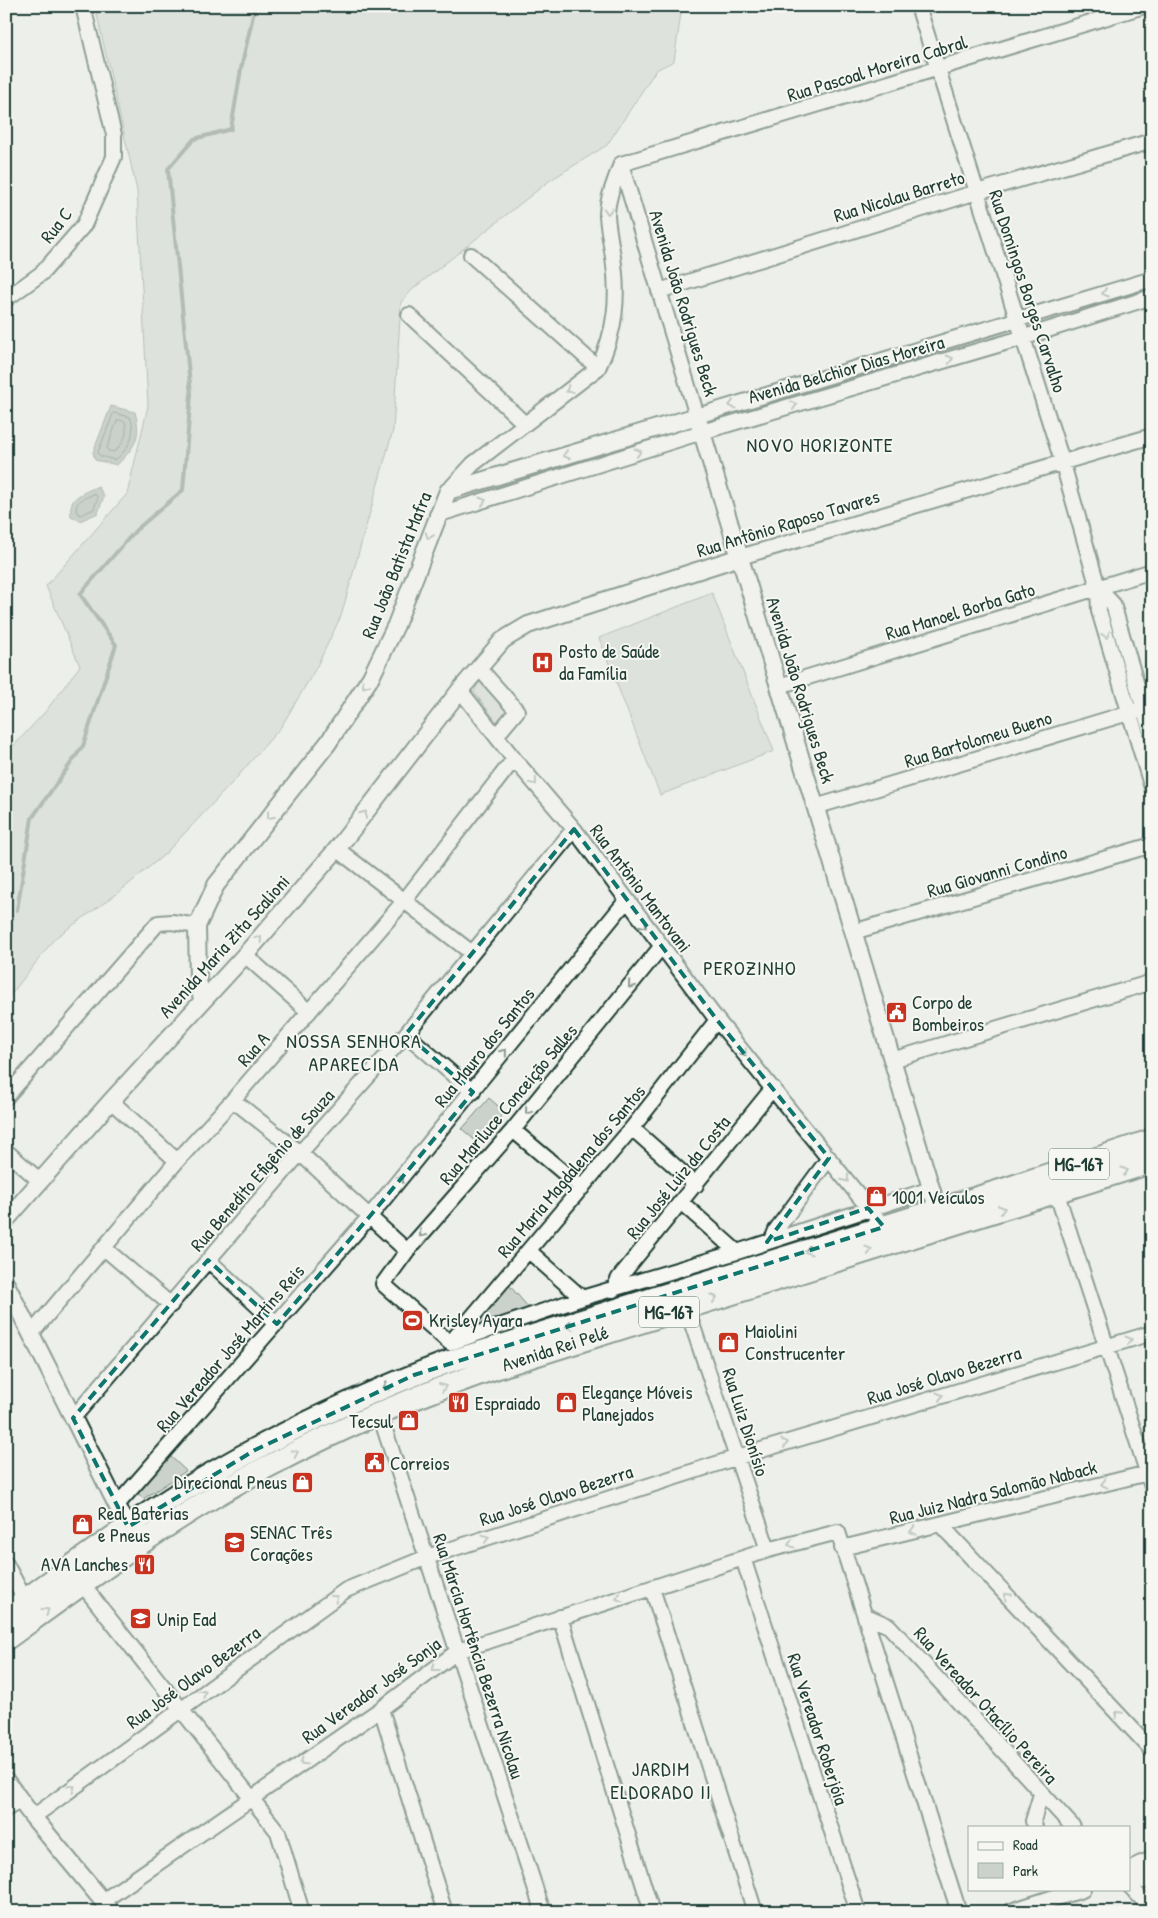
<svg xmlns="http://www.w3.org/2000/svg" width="1158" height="1918" viewBox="0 0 1158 1918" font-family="'Patrick Hand',sans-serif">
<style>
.green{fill:#cbd2cc;stroke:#758880}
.water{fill:#9faaa4;stroke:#6c7e77}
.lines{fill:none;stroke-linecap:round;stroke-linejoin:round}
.shore{stroke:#526961;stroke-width:1}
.stream{stroke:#6c7e77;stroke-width:4}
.minor-casing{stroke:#1f3d34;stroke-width:18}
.tertiary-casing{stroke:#1f3d34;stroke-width:20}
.primary-casing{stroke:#1f3d34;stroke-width:25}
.minor{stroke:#f6f6f2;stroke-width:14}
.tertiary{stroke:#f6f6f2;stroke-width:16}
.primary{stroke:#f6f6f2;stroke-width:21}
.oneway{stroke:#8a9a93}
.marked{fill:none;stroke:#0f766e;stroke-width:4;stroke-dasharray:10 6;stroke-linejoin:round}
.labels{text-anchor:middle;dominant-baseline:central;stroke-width:4;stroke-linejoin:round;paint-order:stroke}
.shield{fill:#f6f6f2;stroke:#60746d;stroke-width:1}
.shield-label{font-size:18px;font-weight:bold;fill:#1f3d34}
.street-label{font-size:19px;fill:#1f3d34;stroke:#f6f6f2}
.poi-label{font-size:19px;fill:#1f3d34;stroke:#f6f6f2;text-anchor:start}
.neighbourhood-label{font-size:20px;letter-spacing:1px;fill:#1f3d34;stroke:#f6f6f2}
</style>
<rect width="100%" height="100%" fill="#edefea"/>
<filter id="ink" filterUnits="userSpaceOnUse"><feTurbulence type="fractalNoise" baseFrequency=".02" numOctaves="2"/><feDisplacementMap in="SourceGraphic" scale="10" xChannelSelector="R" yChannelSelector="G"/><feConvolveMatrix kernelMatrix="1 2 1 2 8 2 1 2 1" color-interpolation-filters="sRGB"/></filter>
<g filter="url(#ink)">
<path class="green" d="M95 6H682L674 61 656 70 607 145 549 181 414 288 401 302 393 430 341 616 316 668 281 727 232 783 165 854 118 893 55 938 6 1001V754L45 712 80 666 46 586 127 494 148 406 137 191Z
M712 593 774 751 660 795 599 638Z
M486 681 509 712 507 720 497 722 474 692 479 682Z
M489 1098 505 1112 478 1143 462 1129Z
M509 1285 529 1308 477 1325Z
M168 1454 186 1471 143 1499 136 1491Z"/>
<path class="water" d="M111 406 135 412C142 438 135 447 117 465L95 460 93 452Z
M98 486 104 496 98 513 80 521 71 516C68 496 82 494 98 486Z"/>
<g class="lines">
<path class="shore" d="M114 413 130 417C137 433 129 449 115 460L100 456 98 453Z
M120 420 125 422C129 434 123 444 114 452L108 451 107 448 117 421Z
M94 494 98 497 94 509 81 515 77 513C73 501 85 498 94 494Z"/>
<path class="stream" d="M17 910 32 818 83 746 116 645 80 594 136 530 183 490 191 394 168 169 194 139 231 129 241 69 254 11 250 6"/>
<defs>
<path id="minor" d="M918 6 1063 464 1098 588 1099 611 1152 788
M621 164 697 416 1152 279
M621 164 1144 6
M471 255 598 368
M659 291 977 192 1152 141
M6 299 42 273 84 225 114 157V135L83 6
M409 315 524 423
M448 491 473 464 598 368C616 331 619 297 613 257 611 244 608 229 607 216 607 198 615 181 621 164
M437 515 702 432 1025 337 1152 297
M740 557 1152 436
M1098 588 1113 604 1152 737
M479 668 517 711 496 736
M779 686 1152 571
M460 690 514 759 574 829 717 1020 884 1227
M815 807 1152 706
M337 849 472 953
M853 932 1152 845
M245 955 309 1012
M406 1034 473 1092
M892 1060 1152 982
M6 1097 158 923 172 922 197 926
M233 1100 300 1153 407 1251
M111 1101 177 1161
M632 1128 696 1185
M513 1130 582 1188
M6 1151 40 1181
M1056 1191 1152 1487
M682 1203 737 1252
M772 1240 776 1230 829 1158
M104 1248 171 1305
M529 1251 582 1298
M208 1260 277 1324
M613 1290 619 1278 773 1088
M686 1306 768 1550
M31 1334 177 1161 233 1100 405 900 514 759
M451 1342 632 1128 717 1020
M450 1343 383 1284 407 1251 513 1130 661 947
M450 1343 582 1298 737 1252 931 1189
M379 1412 543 1912
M73 1418 300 1153 406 1034 574 829
M117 1505 370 1216 626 901
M940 1524 1152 1750
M842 1548 1152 1472
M743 1558 858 1912
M6 1564 25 1600
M82 1584 278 1832 302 1912
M652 1588 755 1912
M866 1616 889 1626 1073 1827
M560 1617 652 1912
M381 1709 445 1912
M6 1809 20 1801
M33 1817 346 1590 427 1557 738 1457 1152 1333
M1035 1827 1033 1821 1041 1794
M1129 1885 1152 1910
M103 1901 381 1709 458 1651 768 1550 838 1532 959 1912"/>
<path id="tertiary" d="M202 1000 198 980 197 926 216 885 328 743 371 677 396 625 448 491 697 416 941 1221
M6 1220 111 1101 245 955 337 849 460 690 503 640 528 625 740 557
M6 1284 133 1537
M6 1781 33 1817 112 1912
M1129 1873 1139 1865 1152 1860
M1129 1879 1144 1880 1152 1877
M1011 1912 1082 1889"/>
<path id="primary" d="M6 1614C60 1574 115 1534 171 1498 257 1444 352 1398 448 1362L1005 1189 1152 1140
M6 1639C90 1578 174 1516 265 1468 348 1424 434 1388 523 1359L1152 1162"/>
</defs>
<use href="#minor" class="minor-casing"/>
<use href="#tertiary" class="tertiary-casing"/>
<use href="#primary" class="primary-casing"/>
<use href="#minor" class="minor"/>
<use href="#tertiary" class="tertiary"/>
<use href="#primary" class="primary"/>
</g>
<defs><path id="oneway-chevron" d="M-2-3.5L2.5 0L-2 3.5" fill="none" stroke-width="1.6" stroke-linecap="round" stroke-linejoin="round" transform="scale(1.25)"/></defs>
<g class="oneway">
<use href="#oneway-chevron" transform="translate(608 211) rotate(92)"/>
<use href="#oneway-chevron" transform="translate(1105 293) rotate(163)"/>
<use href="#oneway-chevron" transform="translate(950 359) rotate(-16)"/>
<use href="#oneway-chevron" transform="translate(569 390) rotate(144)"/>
<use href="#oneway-chevron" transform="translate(732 405) rotate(163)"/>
<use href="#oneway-chevron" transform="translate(794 405) rotate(-16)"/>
<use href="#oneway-chevron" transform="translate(638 452) rotate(-17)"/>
<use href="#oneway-chevron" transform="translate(566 455) rotate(163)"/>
<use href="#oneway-chevron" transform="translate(483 501) rotate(-17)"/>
<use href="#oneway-chevron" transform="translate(429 536) rotate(110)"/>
<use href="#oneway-chevron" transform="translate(1106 635) rotate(74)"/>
<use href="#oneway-chevron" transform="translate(365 685) rotate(123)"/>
<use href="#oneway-chevron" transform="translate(534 782) rotate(50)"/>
<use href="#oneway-chevron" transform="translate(364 814) rotate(-52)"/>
<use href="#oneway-chevron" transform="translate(270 816) rotate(128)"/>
<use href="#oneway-chevron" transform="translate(644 925) rotate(52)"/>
<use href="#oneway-chevron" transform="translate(259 939) rotate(-49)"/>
<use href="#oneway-chevron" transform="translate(631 985) rotate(129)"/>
<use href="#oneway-chevron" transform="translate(504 1052) rotate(-51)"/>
<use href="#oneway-chevron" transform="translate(744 1053) rotate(50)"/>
<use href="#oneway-chevron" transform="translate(528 1111) rotate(129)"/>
<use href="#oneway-chevron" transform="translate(1125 1171) rotate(-17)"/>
<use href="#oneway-chevron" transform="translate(401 1178) rotate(-50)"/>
<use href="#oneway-chevron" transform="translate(846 1179) rotate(52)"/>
<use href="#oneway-chevron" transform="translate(1002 1209) rotate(-18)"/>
<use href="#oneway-chevron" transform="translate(422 1234) rotate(131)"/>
<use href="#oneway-chevron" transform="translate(869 1250) rotate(-17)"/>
<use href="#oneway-chevron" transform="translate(808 1251) rotate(163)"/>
<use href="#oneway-chevron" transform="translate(714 1298) rotate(-17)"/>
<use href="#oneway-chevron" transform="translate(569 1326) rotate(163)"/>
<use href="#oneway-chevron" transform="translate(1129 1340) rotate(-16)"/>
<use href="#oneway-chevron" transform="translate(386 1387) rotate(156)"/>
<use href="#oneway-chevron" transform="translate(443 1387) rotate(-22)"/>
<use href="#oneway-chevron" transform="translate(940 1396) rotate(-17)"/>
<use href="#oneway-chevron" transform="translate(785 1443) rotate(-17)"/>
<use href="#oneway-chevron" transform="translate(295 1453) rotate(-26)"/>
<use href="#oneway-chevron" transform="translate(1104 1484) rotate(166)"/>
<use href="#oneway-chevron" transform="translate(913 1531) rotate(166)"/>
<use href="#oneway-chevron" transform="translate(486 1538) rotate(-18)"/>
<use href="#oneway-chevron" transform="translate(791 1544) rotate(165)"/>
<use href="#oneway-chevron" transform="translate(1007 1596) rotate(-133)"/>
<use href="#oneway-chevron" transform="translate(335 1598) rotate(-36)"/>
<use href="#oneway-chevron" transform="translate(619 1598) rotate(162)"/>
<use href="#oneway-chevron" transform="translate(46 1611) rotate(-36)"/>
<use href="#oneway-chevron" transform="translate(435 1668) rotate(142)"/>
<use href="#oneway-chevron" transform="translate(203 1693) rotate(-36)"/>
<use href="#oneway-chevron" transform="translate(1118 1714) rotate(-133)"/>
<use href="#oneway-chevron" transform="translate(303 1762) rotate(146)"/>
<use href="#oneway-chevron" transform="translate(72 1788) rotate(-36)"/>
</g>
</g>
<path d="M0 0H1158V1918H0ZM574 829 717 1020 829 1158 767 1242 868 1208 884 1227 414 1375 255 1450 128 1527 73 1418 208 1260 277 1324 370 1216 473 1092 406 1034Z" fill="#edefea" fill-opacity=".55" fill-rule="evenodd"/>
<path class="marked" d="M574 829 717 1020 829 1158 767 1242 868 1208 884 1227 414 1375 255 1450 128 1527 73 1418 208 1260 277 1324 370 1216 473 1092 406 1034Z"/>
<defs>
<symbol id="hospital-square" viewBox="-11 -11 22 22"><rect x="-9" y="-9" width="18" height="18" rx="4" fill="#c8321e" stroke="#f6f6f2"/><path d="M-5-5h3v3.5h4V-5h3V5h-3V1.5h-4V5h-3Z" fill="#fff"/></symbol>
<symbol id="civic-square" viewBox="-11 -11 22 22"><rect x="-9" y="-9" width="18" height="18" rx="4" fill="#c8321e" stroke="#f6f6f2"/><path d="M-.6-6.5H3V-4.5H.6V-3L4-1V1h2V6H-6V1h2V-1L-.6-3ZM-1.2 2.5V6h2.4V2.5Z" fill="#fff"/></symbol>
<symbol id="shop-square" viewBox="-11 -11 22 22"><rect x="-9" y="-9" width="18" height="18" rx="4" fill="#c8321e" stroke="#f6f6f2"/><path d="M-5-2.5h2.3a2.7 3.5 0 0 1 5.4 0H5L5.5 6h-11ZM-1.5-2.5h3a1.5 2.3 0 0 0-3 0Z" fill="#fff"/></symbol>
<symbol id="stadium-square" viewBox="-11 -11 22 22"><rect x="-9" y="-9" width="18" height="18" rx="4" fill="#c8321e" stroke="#f6f6f2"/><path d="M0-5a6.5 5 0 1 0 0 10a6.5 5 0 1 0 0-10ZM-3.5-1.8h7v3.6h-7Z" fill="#fff"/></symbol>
<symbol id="restaurant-square" viewBox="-11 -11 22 22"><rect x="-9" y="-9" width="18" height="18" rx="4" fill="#c8321e" stroke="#f6f6f2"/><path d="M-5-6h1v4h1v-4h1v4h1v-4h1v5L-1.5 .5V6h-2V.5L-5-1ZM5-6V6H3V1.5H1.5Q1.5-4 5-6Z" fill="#fff"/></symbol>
<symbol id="university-square" viewBox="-11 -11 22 22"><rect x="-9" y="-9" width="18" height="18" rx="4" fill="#c8321e" stroke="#f6f6f2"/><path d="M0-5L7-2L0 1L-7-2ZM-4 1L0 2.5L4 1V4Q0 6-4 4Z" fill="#fff"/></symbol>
</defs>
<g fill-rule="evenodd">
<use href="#hospital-square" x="530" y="650" width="25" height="25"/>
<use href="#civic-square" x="884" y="1000" width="25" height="25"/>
<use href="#shop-square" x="864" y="1184" width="25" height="25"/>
<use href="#stadium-square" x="400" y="1308" width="25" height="25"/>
<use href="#shop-square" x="716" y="1330" width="25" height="25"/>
<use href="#restaurant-square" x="446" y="1390" width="25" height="25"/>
<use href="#shop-square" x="554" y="1390" width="25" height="25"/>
<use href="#shop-square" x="396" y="1408" width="25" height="25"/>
<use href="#civic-square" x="362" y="1450" width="25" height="25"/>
<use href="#shop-square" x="290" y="1470" width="25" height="25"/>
<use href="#shop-square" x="70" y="1512" width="25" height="25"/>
<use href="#university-square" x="222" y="1530" width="25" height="25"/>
<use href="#restaurant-square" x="132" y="1552" width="25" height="25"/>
<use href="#university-square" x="128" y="1606" width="25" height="25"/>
</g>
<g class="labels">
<g class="shield">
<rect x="1049" y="1148.5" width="60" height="31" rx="4"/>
<rect x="639" y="1296.5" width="60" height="31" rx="4"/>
</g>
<g class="shield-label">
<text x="1079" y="1164">MG-167</text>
<text x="669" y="1312">MG-167</text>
</g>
<g class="street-label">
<text transform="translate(877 68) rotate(-17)">Rua Pascoal Moreira Cabral</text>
<text transform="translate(899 196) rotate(-17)">Rua Nicolau Barreto</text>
<text transform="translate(56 225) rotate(-52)">Rua C</text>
<text transform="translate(1028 291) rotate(72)">Rua Domingos Borges Carvalho</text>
<text transform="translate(684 303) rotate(73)">Avenida João Rodrigues Beck</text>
<text transform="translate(846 369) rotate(-16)">Avenida Belchior Dias Moreira</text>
<text transform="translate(788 523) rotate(-17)">Rua Antônio Raposo Tavares</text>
<text transform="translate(396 565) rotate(-68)">Rua João Batista Mafra</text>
<text transform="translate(960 611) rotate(-17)">Rua Manoel Borba Gato</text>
<text transform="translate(801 690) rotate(73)">Avenida João Rodrigues Beck</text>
<text transform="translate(978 739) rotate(-17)">Rua Bartolomeu Bueno</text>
<text transform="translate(997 871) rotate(-16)">Rua Giovanni Condino</text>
<text transform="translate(641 888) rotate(53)">Rua Antônio Mantovani</text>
<text transform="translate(224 946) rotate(-48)">Avenida Maria Zita Scalioni</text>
<text transform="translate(484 1047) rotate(-51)">Rua Mauro dos Santos</text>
<text transform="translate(253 1049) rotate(-49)">Rua A</text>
<text transform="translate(508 1104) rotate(-50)">Rua Mariluce Conceição Salles</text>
<text transform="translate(262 1170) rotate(-49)">Rua Benedito Efigênio de Souza</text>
<text transform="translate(571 1171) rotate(-50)">Rua Maria Magdalena dos Santos</text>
<text transform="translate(678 1177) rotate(-51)">Rua José Luiz da Costa</text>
<text transform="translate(230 1348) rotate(-49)">Rua Vereador José Martins Reis</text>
<text transform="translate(555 1348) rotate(-18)">Avenida Rei Pelé</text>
<text transform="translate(944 1375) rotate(-17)">Rua José Olavo Bezerra</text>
<text transform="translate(746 1422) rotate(72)">Rua Luiz Dionísio</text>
<text transform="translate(993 1492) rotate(-14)">Rua Juiz Nadra Salomão Naback</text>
<text transform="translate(556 1495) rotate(-18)">Rua José Olavo Bezerra</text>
<text transform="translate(479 1656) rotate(72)">Rua Márcia Hortência Bezerra Nicolau</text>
<text transform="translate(193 1677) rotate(-36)">Rua José Olavo Bezerra</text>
<text transform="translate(371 1690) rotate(-36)">Rua Vereador José Sonja</text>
<text transform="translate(986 1705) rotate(48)">Rua Vereador Otacílio Pereira</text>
<text transform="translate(818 1729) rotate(72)">Rua Vereador Roberjóia</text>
</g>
<g class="poi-label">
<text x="559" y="651">Posto de Saúde<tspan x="559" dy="22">da Família</tspan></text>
<text x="912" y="1002">Corpo de<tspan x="912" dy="22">Bombeiros</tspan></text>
<text x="892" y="1197">1001 Veículos</text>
<text x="429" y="1320">Krisley Ayara</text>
<text x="745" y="1331">Maiolini<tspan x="745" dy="22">Construcenter</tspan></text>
<text x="582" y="1392">Elegançe Móveis<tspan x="582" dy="22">Planejados</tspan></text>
<text x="475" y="1403">Espraiado</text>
<text x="393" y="1421" text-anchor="end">Tecsul</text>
<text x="390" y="1463">Correios</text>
<text x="287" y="1482" text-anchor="end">Direcional Pneus</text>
<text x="98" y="1513">Real Baterias<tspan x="98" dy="22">e Pneus</tspan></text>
<text x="250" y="1532">SENAC Três<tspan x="250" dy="22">Corações</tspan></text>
<text x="128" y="1564" text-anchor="end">AVA Lanches</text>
<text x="157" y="1619">Unip Ead</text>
</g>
<g class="neighbourhood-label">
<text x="820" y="444">NOVO HORIZONTE</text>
<text x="750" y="967">PEROZINHO</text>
<text x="354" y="1040">NOSSA SENHORA<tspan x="354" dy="23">APARECIDA</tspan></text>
<text x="661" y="1768">JARDIM<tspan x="661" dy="23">ELDORADO II</tspan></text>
</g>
</g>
<rect width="1158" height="1918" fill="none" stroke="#f6f6f2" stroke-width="25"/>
<rect x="12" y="12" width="1133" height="1893" fill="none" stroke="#1f3d34" stroke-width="2" filter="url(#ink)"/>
<rect x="968" y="1826" width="162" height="65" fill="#f6f6f2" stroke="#a0aca6"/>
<rect x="978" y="1842" width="25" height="8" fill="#f6f6f2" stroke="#a0aca6"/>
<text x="1013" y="1850" font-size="15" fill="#1f3d34">Road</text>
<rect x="978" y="1863" width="25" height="15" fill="#cbd2cc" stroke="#a0aca6"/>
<text x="1013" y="1876" font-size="15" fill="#1f3d34">Park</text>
</svg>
